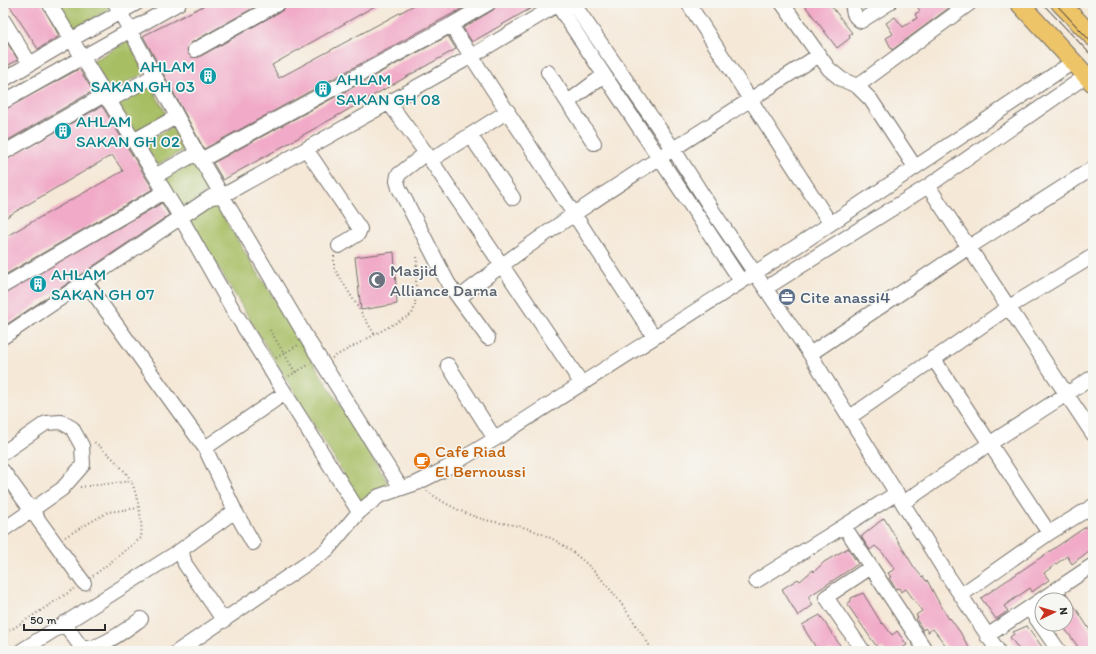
<svg xmlns="http://www.w3.org/2000/svg" width="1096" height="654" viewBox="0 0 1096 654" font-family="Itim,sans-serif">
<style>
.green{fill:#a7be63;stroke:#697447}
.building{fill:#f1abc8}
.lines{fill:none;stroke-linecap:round;stroke-linejoin:round}
.minor-casing{stroke:#726d67;stroke-width:16}
.major-casing{stroke:#726d67;stroke-width:20}
.path{stroke:#726d67;stroke-width:2;stroke-dasharray:1 3;stroke-linecap:butt}
.minor{stroke:#fff;stroke-width:14}
.major{stroke:#eec469;stroke-width:18}
.tram{stroke:#2b2b2b;stroke-width:1}
.labels{text-anchor:middle;dominant-baseline:central;stroke-width:3.5;stroke-linejoin:round;paint-order:stroke}
.culture-label{font-size:17px;fill:#0d838f;stroke:#f6f6f2;text-anchor:start}
.worship-label{font-size:17px;fill:#5b616d;stroke:#f6f6f2;text-anchor:start}
.service-label{font-size:17px;fill:#4e5e75;stroke:#f6f6f2;text-anchor:start}
.food-label{font-size:17px;fill:#c56008;stroke:#f6f6f2;text-anchor:start}
</style>
<rect width="100%" height="100%" fill="#f6f6f2"/>
<filter id="ink" filterUnits="userSpaceOnUse"><feTurbulence type="fractalNoise" baseFrequency=".025" numOctaves="2"/><feDisplacementMap in="SourceGraphic" scale="8" xChannelSelector="R" yChannelSelector="G"/><feConvolveMatrix kernelMatrix="1 2 1 2 8 2 1 2 1" color-interpolation-filters="sRGB"/></filter>
<filter id="wash" filterUnits="userSpaceOnUse"><feTurbulence type="fractalNoise" baseFrequency=".012" numOctaves="4" result="noise"/><feDisplacementMap in="SourceGraphic" scale="16" xChannelSelector="R" yChannelSelector="G"/><feGaussianBlur stdDeviation="0.9" result="paint"/><feColorMatrix in="noise" values="0 0 0 0 0 0 0 0 0 0 0 0 0 0 0 0 0 1.4 0 .05"/><feComposite in="paint" operator="in"/></filter>
<g filter="url(#wash)">
<rect width="100%" height="100%" fill="#f5e8d7"/>
<path class="green" d="M57 3H105L109 10 75 28Z
M128 41 145 73 110 91 93 61Z
M151 86 166 114 135 132 119 105Z
M172 127 184 150 157 165 144 143Z
M193 162 210 189 184 209 165 179Z
M214 202 388 483 360 501 189 219Z"/>
<g id="blocks">
<path class="building" d="M8 3H41L59 36 38 49Z
M209 3H262L191 43 187 50 191 57H199L283 10 287 3H380L272 65 279 78 418 3H472L204 149 143 36Z
M497 3H540L472 42 463 28 493 10Z
M803 3H829L852 33 849 35 850 38 837 48Z
M915 3H948L950 7 892 50 886 38 893 34 886 23 895 17 903 27 917 18 915 14 920 11Z
M3 36 18 60 3 68Z
M448 36 456 49 223 180 213 163Z
M79 69 93 91 3 143V110Z
M102 106 153 189 3 276V238L123 171 112 155 3 219V161Z
M162 203 169 215 3 327V294Z
M394 252 397 304 361 310 355 257Z
M884 518 914 567 922 577 923 576 926 581 927 580 937 599 949 619 950 618 960 632 971 651H950L933 629 928 632 925 628 923 630 916 619 918 618 916 615 922 611 906 589 901 592 899 588 896 589 889 578 891 577 888 573 895 569 882 552 875 546 870 550 862 538V536Z
M1093 522V548L1072 564 1067 556 1044 573 1049 580 1032 592 1030 588 1004 606 1008 611 996 619 981 598Z
M848 548 858 564 808 597 813 605 798 616 782 589 798 579 800 581 813 570 814 572 824 562Z
M863 593 882 624 883 623 892 635 897 631 907 645 897 651H885L883 648 879 650 847 604 851 601V598Z
M1066 593 1093 635V651H1081L1063 626 1066 624Z
M820 615 831 632 844 651H818L808 635 802 625Z
M1027 626 1045 651H1020L1010 637 1014 634 1013 632Z"/>
</g>
</g>
<g filter="url(#ink)">
<use href="#blocks" fill-opacity="0" stroke="#726d67" stroke-width="1"/>
<g class="lines">
<defs>
<path id="minor" d="M49 3 181 218 232 308 359 512
M115 3 201 160 308 340 401 488
M489 3 451 25 654 337
M573 3 674 150 716 216 810 354 948 576 998 651
M688 3 830 223
M782 3 829 69 841 79 857 86 871 100 915 167
M853 3C852 11 854 17 861 21L889 3
M557 4 741 281
M3 20 30 64
M195 50 279 3
M548 72 594 143
M3 80 72 39 137 3
M857 86 970 3
M108 101 154 76
M3 102 179 3
M568 102 604 75
M389 103 426 153 582 384
M470 135 513 198
M133 141 176 117
M306 149 360 229 358 234 339 246
M3 153 104 95
M426 153 398 175 397 181 399 188 448 283 488 338
M201 160 451 25
M431 160 508 111
M155 176 197 153
M928 186 1093 434
M85 281 205 448 235 511 253 543
M3 286 164 192
M766 288 928 186 1086 76
M459 298C573 208 698 135 819 55
M3 337 211 197 222 196 472 56 560 3
M810 354 969 247 1093 168
M933 358 1049 533
M448 365 495 439
M850 417 1009 307 1093 256
M205 448 285 393
M3 453 46 423 61 422 72 428 82 446 83 465 62 489 3 530
M3 471 84 583
M903 503 989 444 1093 377
M844 526 926 651
M756 581 897 493
M961 595 1049 533 1093 506
M1029 608 1059 651
M224 621 185 564 181 550 235 511
M64 623 81 647C97 653 128 628 141 619
M987 636 1093 565
M21 651 181 550
M178 651 327 550 359 512 379 496 417 483 443 470 495 439 797 246 1073 62
M863 651 826 597 871 567"/>
<path id="major" d="M1019 3 1093 83
M1060 3 1093 37"/>
</defs>
<use href="#minor" class="minor-casing"/>
<use href="#major" class="major-casing"/>
<path class="path" d="M334 256V268L375 335
M270 330 295 372
M276 358 298 345
M332 358 412 314 415 306 417 257
M289 376 310 364
M80 487 132 481
M427 491C446 505 468 516 490 521 505 524 519 525 532 530 589 550 622 603 653 651
M65 537 108 512 138 508
M93 576 141 538C143 523 138 498 132 483 128 472 103 448 94 442
M3 635 74 589"/>
<use href="#minor" class="minor"/>
<use href="#major" class="major"/>
<path class="tram" d="M1042 3 1093 57
M1055 3 1093 44"/>
</g>
</g>
<defs>
<symbol id="building-disc" viewBox="-11 -11 22 22"><circle r="9.5" fill="#0f9aa8" stroke="#f6f6f2"/><path d="M-4-6H4V6H1V3H-1V6H-4ZM-2.5-4.3h1.7v1.8h-1.7ZM.8-4.3h1.7v1.8H.8ZM-2.5-1h1.7V.8h-1.7ZM.8-1h1.7V.8H.8Z" fill="#fff"/></symbol>
<symbol id="mosque-disc" viewBox="-11 -11 22 22"><circle r="9.5" fill="#6b7280" stroke="#f6f6f2"/><path d="M3.5-4.9A6 6 0 1 0 3.5 4.9A5 5 0 1 1 3.5-4.9Z" fill="#fff"/></symbol>
<symbol id="office-disc" viewBox="-11 -11 22 22"><circle r="9.5" fill="#5c6f8a" stroke="#f6f6f2"/><path d="M-6-3h4V-5.5h4V-3h4V5H-6ZM-1-4.5V-3h2v-1.5ZM-6 0V1H6V0Z" fill="#fff"/></symbol>
<symbol id="cafe-disc" viewBox="-11 -11 22 22"><circle r="9.5" fill="#e8710a" stroke="#f6f6f2"/><path d="M-5.5-4.5H6V0H3Q3 3.5 0 3.5H-2.5Q-5.5 3.5-5.5 0ZM3-3.2v2h1.7v-2ZM-6 4.5H4V6H-6Z" fill="#fff"/></symbol>
</defs>
<g fill-rule="evenodd">
<use href="#building-disc" x="198" y="66" width="20" height="20"/>
<use href="#building-disc" x="313" y="79" width="20" height="20"/>
<use href="#building-disc" x="53" y="121" width="20" height="20"/>
<use href="#mosque-disc" x="367" y="270" width="20" height="20"/>
<use href="#building-disc" x="28" y="274" width="20" height="20"/>
<use href="#office-disc" x="777" y="287" width="20" height="20"/>
<use href="#cafe-disc" x="412" y="451" width="20" height="20"/>
</g>
<g class="labels">
<g class="culture-label">
<text x="195" y="66" text-anchor="end">AHLAM<tspan x="195" dy="20">SAKAN GH 03</tspan></text>
<text x="336" y="79">AHLAM<tspan x="336" dy="20">SAKAN GH 08</tspan></text>
<text x="76" y="121">AHLAM<tspan x="76" dy="20">SAKAN GH 02</tspan></text>
<text x="51" y="274">AHLAM<tspan x="51" dy="20">SAKAN GH 07</tspan></text>
</g>
<g class="worship-label">
<text x="390" y="270">Masjid<tspan x="390" dy="20">Alliance Darna</tspan></text>
</g>
<g class="service-label">
<text x="800" y="297">Cite anassi4</text>
</g>
<g class="food-label">
<text x="435" y="451">Cafe Riad<tspan x="435" dy="20">El Bernoussi</tspan></text>
</g>
</g>
<rect width="1096" height="654" fill="none" stroke="#f6f6f2" stroke-width="16"/>
<g transform="translate(1054 612) rotate(85)"><circle r="19" fill="#f6f6f2" stroke="#a5a5a2"/>
<path d="M0-3L7 15L0 10L-7 15Z" fill="#c8321e"/>
<text y="-6" font-size="11" font-weight="bold" text-anchor="middle" fill="#2b2b2b">N</text>
</g>
<path d="M24 624v6h81v-6" fill="none" stroke="#2b2b2b" stroke-width="2"/>
<text x="30" y="624" font-size="12" fill="#2b2b2b" stroke="#f6f6f2" stroke-width="3" paint-order="stroke">50 m</text>
</svg>
